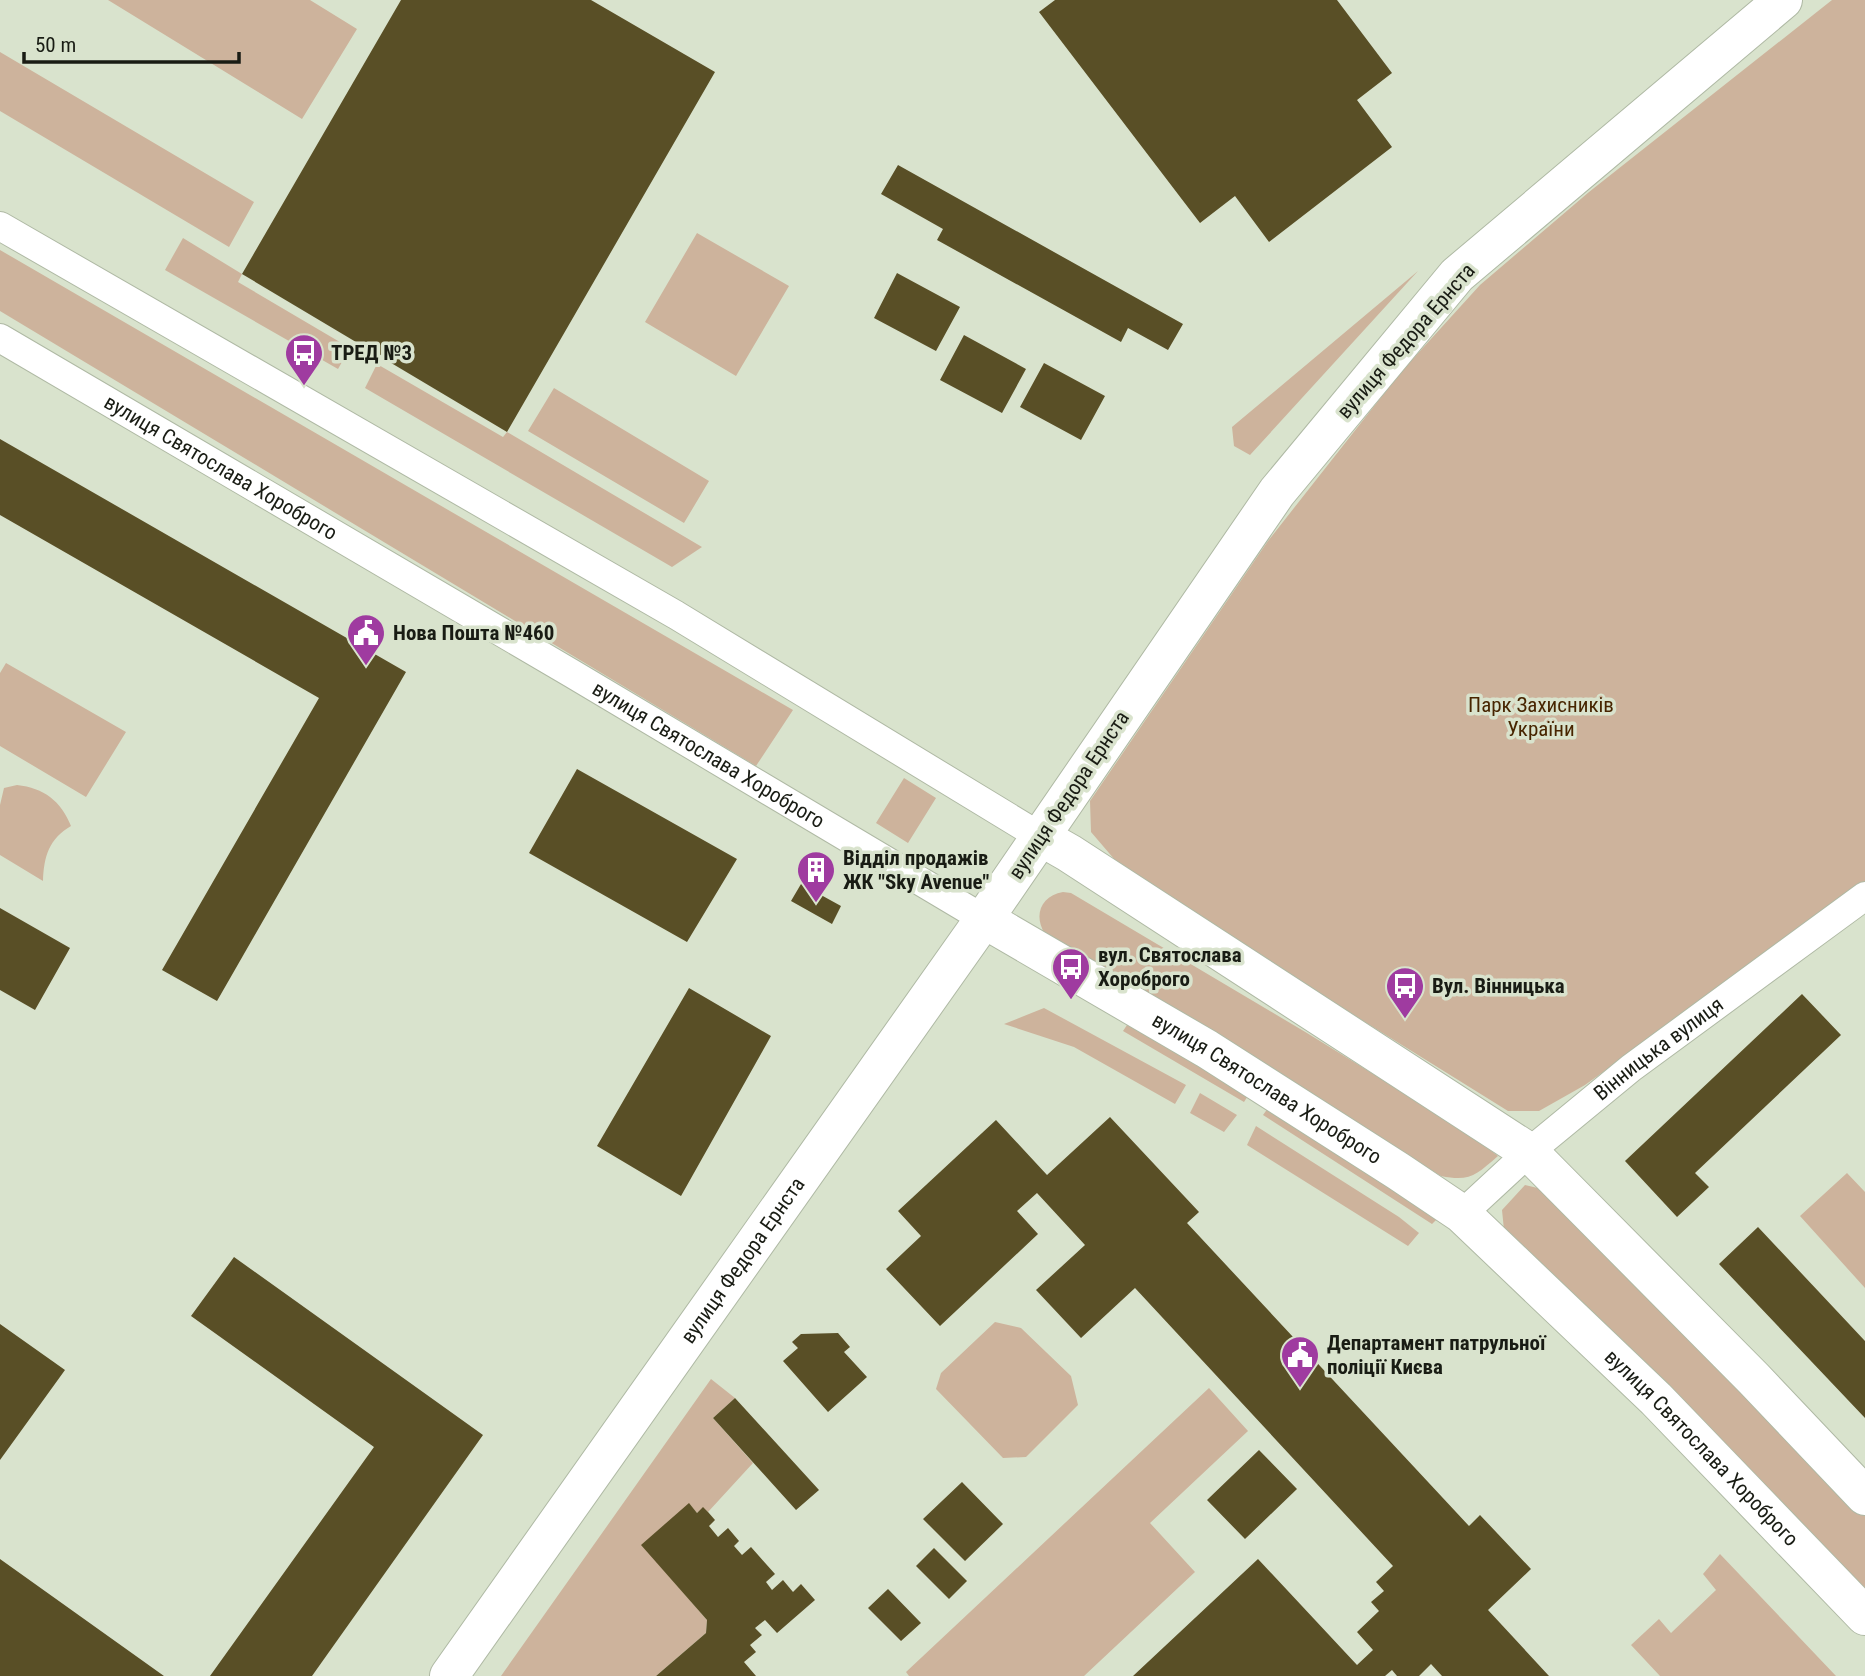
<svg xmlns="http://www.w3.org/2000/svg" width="1865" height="1676" viewBox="0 0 1865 1676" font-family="'Roboto Condensed',sans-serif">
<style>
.green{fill:#cdb39c}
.building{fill:#594f26}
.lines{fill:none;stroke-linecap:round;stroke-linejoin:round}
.street-casing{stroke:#afb9a4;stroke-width:30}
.secondary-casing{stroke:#afb9a4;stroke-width:40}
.primary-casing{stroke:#afb9a4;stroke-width:40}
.street{stroke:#fff;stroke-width:28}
.secondary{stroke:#fff;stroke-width:38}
.primary{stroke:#fff;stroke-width:38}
.labels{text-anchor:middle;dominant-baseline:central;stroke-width:7;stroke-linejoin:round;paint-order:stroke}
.street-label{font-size:21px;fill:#191c14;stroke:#d9e3cd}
.poi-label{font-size:21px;font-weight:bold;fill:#191c14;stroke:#d9e3cd;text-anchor:start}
.park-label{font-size:21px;fill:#472500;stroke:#d9e3cd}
</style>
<rect width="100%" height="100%" fill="#d9e3cd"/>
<path class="green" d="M108 0H310L357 29 302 119Z
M1832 0H1865V885L1585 1085 1539 1111H1508L1127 874 1091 832 1090 801 1268 541 1401 372 1480 285 1589 192Z
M0 52 254 202 229 247 0 111Z
M697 233 789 286 736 376 645 322Z
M183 238 242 274 238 282 350 348 338 369 165 270Z
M0 250 793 710 756 766 0 311Z
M1418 271 1250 455 1234 446 1232 427Z
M377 364 503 437 507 432 702 547 672 567 365 388Z
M554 388 709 481 684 523 528 431Z
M6 663 126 732 86 797 0 746V673Z
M904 778 936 798 908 843 876 823Z
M17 785C44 788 61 801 71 826 49 839 44 856 43 881L0 855V805L4 788Z
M1063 892 1071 893 1307 1033 1467 1132 1498 1156C1476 1175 1470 1182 1441 1176L1045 934C1033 915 1041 896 1063 892Z
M1044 1008 1186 1085 1175 1104 1074 1047 1004 1024Z
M1133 1016 1253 1088 1244 1102 1123 1031Z
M1200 1093 1237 1115 1224 1132 1190 1113Z
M1273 1101 1444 1212 1432 1224 1263 1115Z
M1256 1126 1399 1217 1419 1233 1408 1246 1247 1145Z
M1847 1173 1865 1192V1288L1800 1216Z
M1525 1185 1546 1190 1865 1512V1593L1504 1230 1502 1210Z
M995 1322 1021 1328 1071 1376 1078 1405 1026 1457 1003 1458 936 1389 941 1373Z
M711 1379 735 1398 713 1418 753 1463 708 1512 703 1508 697 1513 689 1504 642 1545 707 1620 706 1633 656 1676H501Z
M1209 1388 1248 1431 1150 1523 1195 1572 1084 1676H909L906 1672Z
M1720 1554 1836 1676H1660L1631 1645 1659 1619 1671 1633 1716 1590 1703 1574Z"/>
<path class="building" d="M401 0H591L715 72 507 432 242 274Z
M1055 0H1337L1392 73 1357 100 1392 147 1269 242 1235 196 1200 223 1039 12Z
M898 165 1183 324 1168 350 1128 328 1121 342 937 240 943 229 881 194Z
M897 273 960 307 936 351 874 318Z
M964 335 1026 369 1002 413 940 380Z
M1044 363 1105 396 1081 440 1020 407Z
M0 439 406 672 217 1001 162 970 319 698 0 515Z
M577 769 737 859 687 942 529 853Z
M801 884 841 906 832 924 791 901Z
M0 908 70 948 35 1010 0 990Z
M689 988 771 1036 681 1196 597 1146Z
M1802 994 1841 1035 1695 1173 1709 1187 1677 1217 1625 1161Z
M1110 1117 1199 1212 1187 1223 1469 1526 1480 1515 1531 1569 1488 1610 1549 1676H1442L1431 1664 1419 1676H1397L1392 1670 1385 1676H1133L1258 1559 1357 1665 1373 1650 1357 1632 1379 1611 1371 1602 1384 1591 1376 1582 1393 1566 1135 1288 1081 1338 1036 1290 1085 1245 1037 1193 1017 1211 1038 1234 940 1326 886 1269 921 1236 898 1211 996 1120 1047 1175Z
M1758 1227 1865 1341V1418L1719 1264Z
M234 1257 483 1435 312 1676H210L374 1447 191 1316Z
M0 1324 65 1370 0 1460Z
M838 1333 850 1347 844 1352 867 1377 828 1412 783 1361 798 1348 792 1342 801 1334Z
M735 1398 819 1490 796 1510 713 1418Z
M1259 1450 1297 1489 1245 1539 1207 1500Z
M962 1482 1003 1524 965 1561 923 1519Z
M689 1503 697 1513 703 1507 708 1512 715 1520 709 1526 718 1537 728 1528 739 1541 734 1546 742 1555 751 1547 775 1574 766 1582 772 1590 783 1580 793 1592 801 1584 815 1600 777 1633 765 1620 755 1628 762 1635 750 1645 756 1652 744 1662 756 1676H656L706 1633 707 1620 641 1545Z
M934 1548 967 1581 949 1599 916 1566Z
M0 1559 164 1676H0Z
M888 1589 921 1623 901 1641 868 1608Z"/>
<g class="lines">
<defs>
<g id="street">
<path d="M0 226 676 615 1041 837"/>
<path id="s1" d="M0 338 571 673 984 919"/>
<path id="s2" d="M1462 1214 1529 1152 1631 1068 1865 896"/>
</g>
<g id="secondary">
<path d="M1041 837 1069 853 1529 1152 1754 1379 1865 1496"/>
<path id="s3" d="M449 1676 984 919"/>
</g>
<g id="primary">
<path id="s4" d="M1783 0 1457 275 1277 492 984 919 1207 1049 1398 1171 1462 1214 1656 1399 1865 1616"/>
</g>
</defs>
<use href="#street" class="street-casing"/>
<use href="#secondary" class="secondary-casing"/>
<use href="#primary" class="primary-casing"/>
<use href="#street" class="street"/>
<use href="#secondary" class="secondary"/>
<use href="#primary" class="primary"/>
</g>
<defs>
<symbol id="bus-pin" viewBox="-11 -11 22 30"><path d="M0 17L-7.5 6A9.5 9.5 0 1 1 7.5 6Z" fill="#9f3ba0" stroke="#d9e3cd"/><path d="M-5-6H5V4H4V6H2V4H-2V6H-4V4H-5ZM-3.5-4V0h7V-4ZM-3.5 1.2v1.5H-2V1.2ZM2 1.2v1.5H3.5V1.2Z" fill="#fff"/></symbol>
<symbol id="civic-pin" viewBox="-11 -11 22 30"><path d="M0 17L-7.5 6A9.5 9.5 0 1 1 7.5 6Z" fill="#9f3ba0" stroke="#d9e3cd"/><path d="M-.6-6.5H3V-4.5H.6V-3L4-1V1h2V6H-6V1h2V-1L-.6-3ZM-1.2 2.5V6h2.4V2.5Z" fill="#fff"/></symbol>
<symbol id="building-pin" viewBox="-11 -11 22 30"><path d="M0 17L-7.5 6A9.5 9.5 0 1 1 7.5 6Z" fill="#9f3ba0" stroke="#d9e3cd"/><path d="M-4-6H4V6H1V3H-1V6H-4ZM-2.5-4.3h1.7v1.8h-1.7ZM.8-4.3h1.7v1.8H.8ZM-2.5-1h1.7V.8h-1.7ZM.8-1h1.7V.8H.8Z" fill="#fff"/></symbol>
</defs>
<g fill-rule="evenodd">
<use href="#bus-pin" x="282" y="331" width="44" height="60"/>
<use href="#civic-pin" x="344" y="611" width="44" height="60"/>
<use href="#building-pin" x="794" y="848" width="44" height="60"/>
<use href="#bus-pin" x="1049" y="945" width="44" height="60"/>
<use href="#bus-pin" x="1383" y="964" width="44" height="60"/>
<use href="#civic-pin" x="1278" y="1333" width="44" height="60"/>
</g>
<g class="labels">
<g class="street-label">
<text transform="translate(1406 341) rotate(-49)">вулиця Федора Ернста</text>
<text stroke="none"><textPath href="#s1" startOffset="256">вулиця Святослава Хороброго</textPath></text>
<text stroke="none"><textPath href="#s1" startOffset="822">вулиця Святослава Хороброго</textPath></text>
<text transform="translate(1069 795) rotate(-56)">вулиця Федора Ернста</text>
<text stroke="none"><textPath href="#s2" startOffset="257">Вінницька вулиця</textPath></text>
<text stroke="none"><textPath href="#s4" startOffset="1556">вулиця Святослава Хороброго</textPath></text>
<text stroke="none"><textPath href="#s3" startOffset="509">вулиця Федора Ернста</textPath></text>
<text stroke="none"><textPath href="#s4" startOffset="2123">вулиця Святослава Хороброго</textPath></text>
</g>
<g class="poi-label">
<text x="331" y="353">ТРЕД №3</text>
<text x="393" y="633">Нова Пошта №460</text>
<text x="843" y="858">Відділ продажів<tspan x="843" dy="24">ЖК "Sky Avenue"</tspan></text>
<text x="1098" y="955">вул. Святослава<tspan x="1098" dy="24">Хороброго</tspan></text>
<text x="1432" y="986">Вул. Вінницька</text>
<text x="1327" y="1343">Департамент патрульної<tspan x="1327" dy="24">поліції Києва</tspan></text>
</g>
<g class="park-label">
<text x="1541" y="705">Парк Захисників<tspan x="1541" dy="24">України</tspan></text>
</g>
</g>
<path d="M24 52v10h215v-10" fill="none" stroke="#191c14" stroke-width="3.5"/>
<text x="35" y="52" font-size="21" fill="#191c14" stroke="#d9e3cd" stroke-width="5" paint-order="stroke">50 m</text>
</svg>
